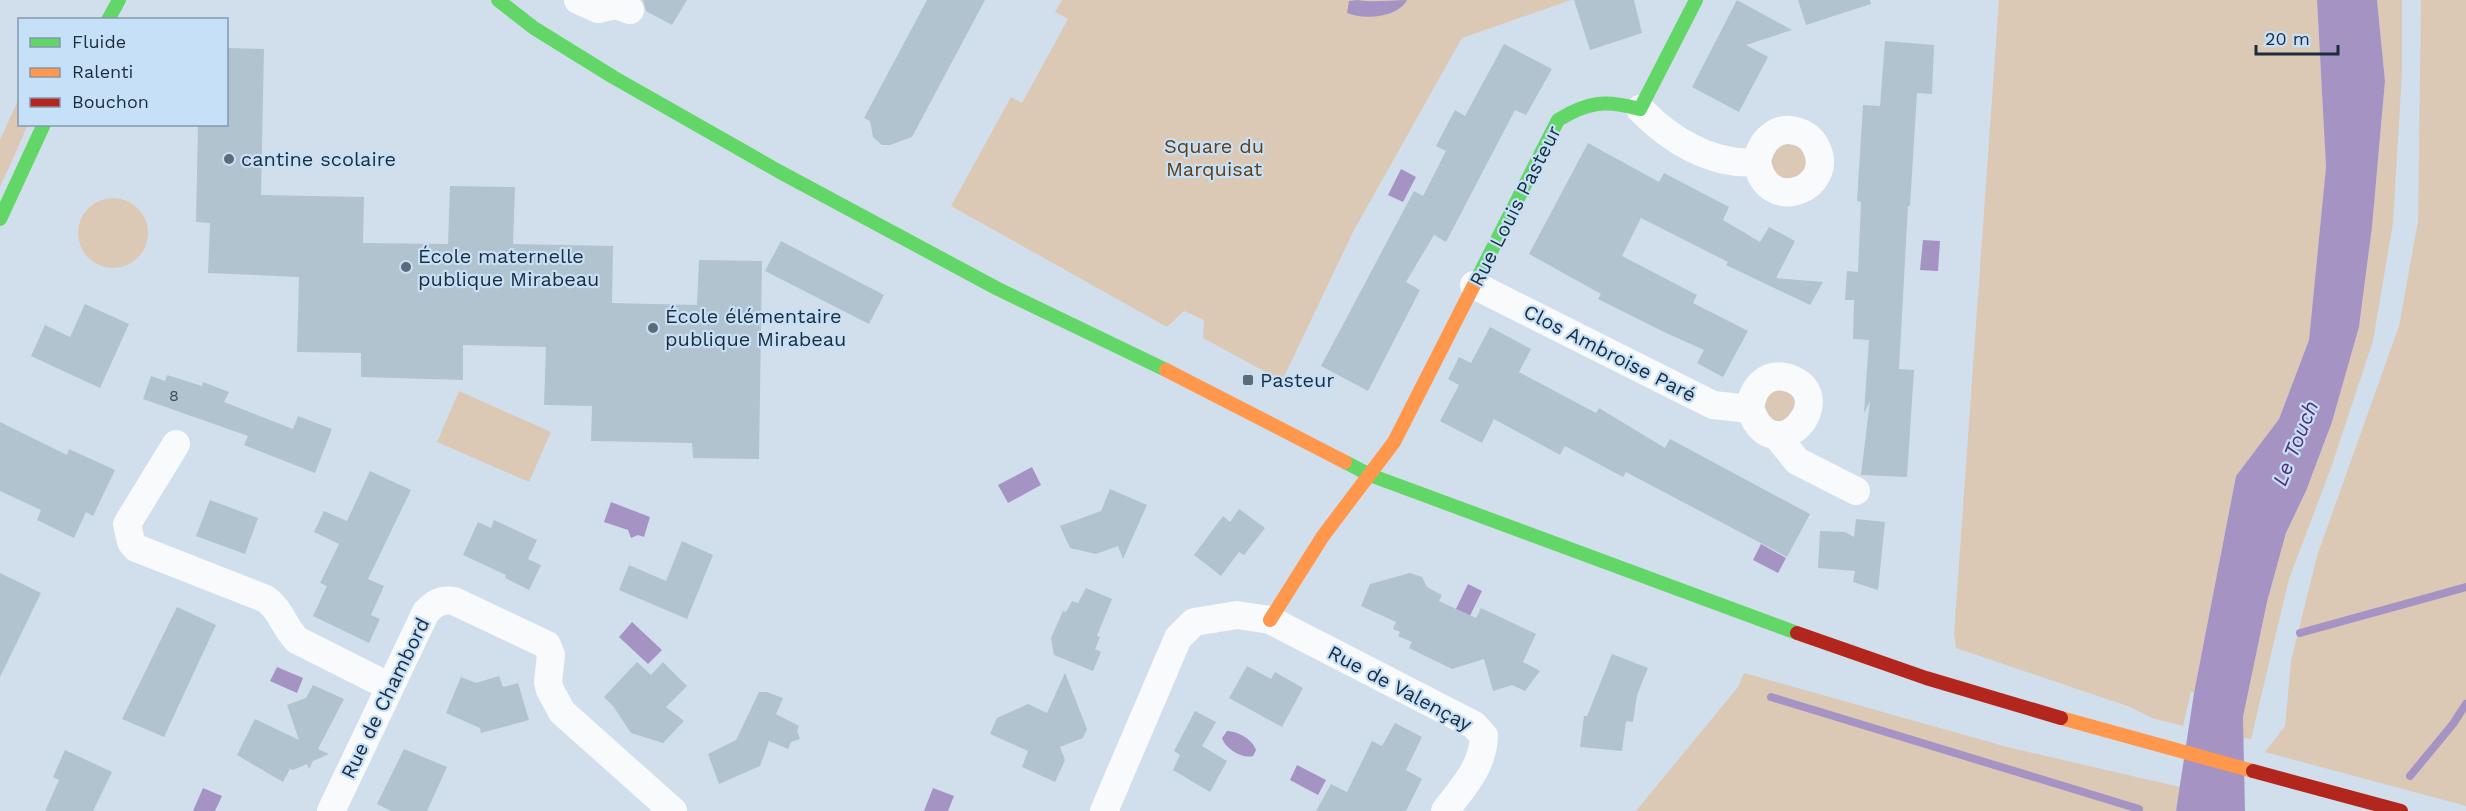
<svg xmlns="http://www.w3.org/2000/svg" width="2466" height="811" viewBox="0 0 2466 811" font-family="'Work Sans',sans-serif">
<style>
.green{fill:#dbc9b6}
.water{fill:#a594c3}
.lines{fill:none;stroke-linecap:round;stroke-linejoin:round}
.stream{stroke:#a594c3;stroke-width:8}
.building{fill:#b1c3ce}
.street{stroke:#f8fafc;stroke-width:28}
.fast{stroke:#63d668;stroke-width:14}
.slow{stroke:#ff974d;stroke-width:14}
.jam{stroke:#b3261e;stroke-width:14}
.poi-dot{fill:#5b6b7a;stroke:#c6e0f8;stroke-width:2}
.labels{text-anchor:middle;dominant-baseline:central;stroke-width:4.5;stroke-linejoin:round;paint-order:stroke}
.number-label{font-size:16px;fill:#415260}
.park-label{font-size:20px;fill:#623e14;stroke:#c6e0f8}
.poi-label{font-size:20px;fill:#1c2d3c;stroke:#c6e0f8;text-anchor:start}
.street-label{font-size:20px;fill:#1c2d3c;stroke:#c6e0f8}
.water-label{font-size:21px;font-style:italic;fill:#552c77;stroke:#c6e0f8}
</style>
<rect width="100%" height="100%" fill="#d1dfed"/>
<path class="green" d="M1062 0H1571L1462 38 1353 232 1282 381 1203 338 1204 320 1184 311 1167 327 951 206 1011 97 1022 103 1068 19 1055 12Z
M1999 0H2317L2326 167 2309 340 2279 419 2236 476 2194 693 2191 692 2183 726 2152 718 2130 707 1956 648 1954 634Z
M2377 0H2402V73L2393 223 2373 341 2331 468 2289 579 2251 739 2243 738V717L2267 602 2286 533 2306 491 2332 422 2359 327 2372 227 2385 81Z
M2421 0H2466V806L2265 752 2285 726 2291 661 2317 556 2399 326 2418 221Z
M19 98 20 124 28 125 0 187V140Z
M1779 142 1806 148 1805 175 1778 181 1767 156Z
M78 233a35 35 0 1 1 70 0a35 35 0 1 1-70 0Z
M1781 388 1794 396 1796 403 1785 422 1770 420 1763 400 1766 394Z
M459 391 551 432 529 482 437 442Z
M1744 673 2011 748 2180 787 2176 811H1636L1738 687Z"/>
<path class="water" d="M1358 0C1375 3 1390 0 1407 0 1398 18 1363 20 1347 13L1349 1Z
M2317 0H2377L2385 81 2372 227 2359 327 2332 422 2306 491 2286 533 2267 602 2243 717 2245 811H2176L2194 693 2236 476 2279 419 2309 340 2326 167Z
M1401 169 1416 177 1403 202 1388 195Z
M1923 240 1940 241 1938 271 1920 270Z
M1032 467 1041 485 1008 503 998 485Z
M611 502 650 517 644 537 638 535 631 538 628 530 604 522Z
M1761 544 1786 558 1778 573 1753 560Z
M1468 584 1482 591 1466 624 1452 617Z
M632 622 662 650 648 664 619 637Z
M277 667 303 678 297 693 270 681Z
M1227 731C1238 731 1253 740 1256 750L1253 756C1243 759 1225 749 1222 738Z
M1297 765 1326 780 1318 795 1290 780Z
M203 788 222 796 215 811H193Z
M933 788 954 796 948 811H924Z"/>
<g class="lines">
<path class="stream" d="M2300 633 2466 587
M1771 697 2139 809
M2410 776 2453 724 2466 704"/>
</g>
<path class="building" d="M643 0H687L672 25 646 11Z
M927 0H985L912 137 890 145H882L873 137 870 121 864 118Z
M1574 0H1634L1642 33 1590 50Z
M1737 0 1792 30 1746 45 1768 57 1739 112 1692 87Z
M1798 0H1870L1871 4 1806 25Z
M1885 41 1934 45 1932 94 1917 93 1910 206H1908L1899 369 1914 370 1907 477 1861 475 1870 401 1864 413 1869 340 1853 339 1854 300H1845L1847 271 1858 272 1861 202 1857 201 1863 105 1880 106Z
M1504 44 1552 69 1526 115 1515 110 1446 242 1434 235 1406 282 1420 290 1368 391 1321 366 1414 191 1423 196 1446 151 1436 146 1455 110 1465 116Z
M226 48 264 49 261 195 364 197 363 243 448 244 450 186 515 187 513 244 613 246 612 303 697 305 699 260 762 261 759 459 693 458 692 443 591 441 592 406 544 405 546 347 463 345V380L361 377V353L297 352 299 277 208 273 210 223 196 222 198 124H226Z
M1588 143 1659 182 1664 173 1729 207 1723 220 1760 242 1769 227 1795 241 1776 278 1823 282 1810 305 1726 265 1728 262 1641 218 1622 256 1697 295 1693 303 1748 331 1723 377 1697 363 1704 350 1664 332 1598 299 1601 294 1529 254Z
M781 241 884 295 869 324 765 271Z
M85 304 129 324 100 388 31 356 45 325 70 337Z
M1490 327 1531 349 1519 372 1596 413 1599 408 1665 448 1670 439 1810 514 1787 557 1626 472 1623 477 1565 446 1560 455 1494 419 1482 443 1440 421 1459 385 1448 379 1459 357 1471 363Z
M167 375 202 386 203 382 229 392 224 402 293 429 298 416 332 429 315 473 244 445 248 436 143 399 151 376 165 381Z
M0 422 67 455 69 449 115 470 93 516 86 512 74 538 37 520 41 510 0 491Z
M370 471 411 490 368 579 384 586 371 615 380 619 369 643 313 616 327 586 320 583 339 544 314 532 324 511 347 521Z
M1110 489 1147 505 1123 559 1118 546 1096 554 1070 548 1060 526 1101 511Z
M210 500 258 518 245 554 196 536Z
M1239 509 1265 528 1244 555 1239 552 1221 576 1194 555 1223 516 1230 522Z
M1856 519 1885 522 1878 590 1853 582 1855 571 1818 568 1820 531 1845 532 1854 537Z
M494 520 537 540 528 559 541 565 529 590 505 578 506 575 463 555 478 522 491 528Z
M682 541 713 555 687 619 619 590 629 565 666 581Z
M0 573 41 593 0 677Z
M1410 573 1422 577 1427 587 1442 595 1439 601 1476 618 1481 608 1536 634 1523 662 1540 671 1525 691 1512 685 1493 691 1484 659 1452 669 1409 648 1412 642 1398 636 1400 632 1393 629 1396 622 1361 606 1370 584Z
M1086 588 1112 599 1097 636 1100 637 1095 649 1101 652 1093 671 1054 655 1051 638 1063 611 1066 612 1072 601 1078 603Z
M177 607 216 625 164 737 122 719Z
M1612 654 1648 668 1637 695 1633 722 1626 721 1622 751 1580 747 1584 716H1587Z
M637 662 651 675 663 662 687 686 666 707 684 721 663 743 631 733 613 706 604 697Z
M1247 666 1271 679 1275 672 1303 688 1282 727 1229 698Z
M1065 673 1087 729 1083 738 1060 747 1065 760 1055 782 1022 767 1028 751 990 734 997 718 1028 704 1047 713Z
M499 676 503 687 518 683 529 720 481 733 480 728 446 713 461 677 476 683Z
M313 685 344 699 318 749 329 754 313 761 309 769 307 764 293 770 290 769 283 782 237 755 255 719 299 740 287 705 306 698Z
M759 692H767L783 698 776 714 799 726 797 731 800 739 791 742 788 749 769 741 760 766 719 784 708 754 736 740Z
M1195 711 1216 722 1202 746 1227 761 1210 792 1173 770 1180 755 1174 751Z
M1395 723 1422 737 1406 770 1422 779 1406 811H1316L1331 784 1347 792 1372 741 1382 746Z
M404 749 447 767 427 811H391L377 804Z
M65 750 112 772 93 811H45L59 780 53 777Z"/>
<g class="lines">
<path class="street" d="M578 0 598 9 616 5 630 10
M1640 109C1670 140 1712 166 1757 162 1767 217 1837 188 1816 147 1813 140 1807 135 1799 132 1777 124 1760 141 1757 162
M1474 285 1713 405 1750 409C1775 476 1842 396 1789 378 1766 371 1752 388 1750 409
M1776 435 1797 461 1856 491
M176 444 127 524 131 542 136 548 266 599C281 610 284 627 297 640L390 687
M331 811 426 612C435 603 441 599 454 601L547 645 551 655 548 682 550 690 562 712 673 811
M1104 811 1178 638 1194 622 1237 615 1270 620 1474 725 1484 736C1483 767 1463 787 1445 811"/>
<path class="fast" d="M498 0 534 28 613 77 780 172 998 289 1166 370
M108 20 119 0
M0 219 44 124
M1476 281 1558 120C1589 101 1605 100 1640 109L1696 0
M1345 462 1370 475 1797 633"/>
<path class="slow" d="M1166 370 1345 462
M1270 620 1323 536 1394 442 1476 281
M2061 718 2253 771"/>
<path class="jam" d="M1797 633 1926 678 2061 718
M2253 771 2401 811"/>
</g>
<g class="poi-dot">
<circle cx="229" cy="159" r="6"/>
<circle cx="406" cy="267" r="6"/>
<circle cx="653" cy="328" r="6"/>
<rect x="1242" y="374" width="12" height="12" rx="3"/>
</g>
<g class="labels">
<g class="number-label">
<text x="174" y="395">8</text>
</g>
<g class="park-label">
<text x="1214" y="146">Square du<tspan x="1214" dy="23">Marquisat</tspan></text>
</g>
<g class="poi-label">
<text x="241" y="159">cantine scolaire</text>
<text x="418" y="256">École maternelle<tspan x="418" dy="23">publique Mirabeau</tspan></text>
<text x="665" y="316">École élémentaire<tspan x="665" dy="23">publique Mirabeau</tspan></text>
<text x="1260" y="380">Pasteur</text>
</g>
<g class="street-label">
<text transform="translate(1515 206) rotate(-63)">Rue Louis Pasteur</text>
<text transform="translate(1610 353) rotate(27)">Clos Ambroise Paré</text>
<text transform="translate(1400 688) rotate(28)">Rue de Valençay</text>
<text transform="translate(385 698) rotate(-64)">Rue de Chambord</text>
</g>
<g class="water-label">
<text transform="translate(2295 443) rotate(-68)">Le Touch</text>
</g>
</g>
<rect x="18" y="18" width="210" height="108" fill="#c6e0f8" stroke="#8298ad" stroke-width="1.5"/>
<rect x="30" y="38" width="30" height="9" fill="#63d668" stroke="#8298ad" stroke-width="1.5"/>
<text x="72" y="48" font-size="18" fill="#1c2d3c">Fluide</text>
<rect x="30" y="68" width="30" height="9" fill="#ff974d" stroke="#8298ad" stroke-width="1.5"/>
<text x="72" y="78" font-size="18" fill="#1c2d3c">Ralenti</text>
<rect x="30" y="98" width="30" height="9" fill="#b3261e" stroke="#8298ad" stroke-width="1.5"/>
<text x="72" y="108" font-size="18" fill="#1c2d3c">Bouchon</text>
<path d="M2256 45v9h82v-9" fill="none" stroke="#1c2d3c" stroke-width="3"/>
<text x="2265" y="45" font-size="18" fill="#1c2d3c" stroke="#c6e0f8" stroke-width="4.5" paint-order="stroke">20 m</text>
</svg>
